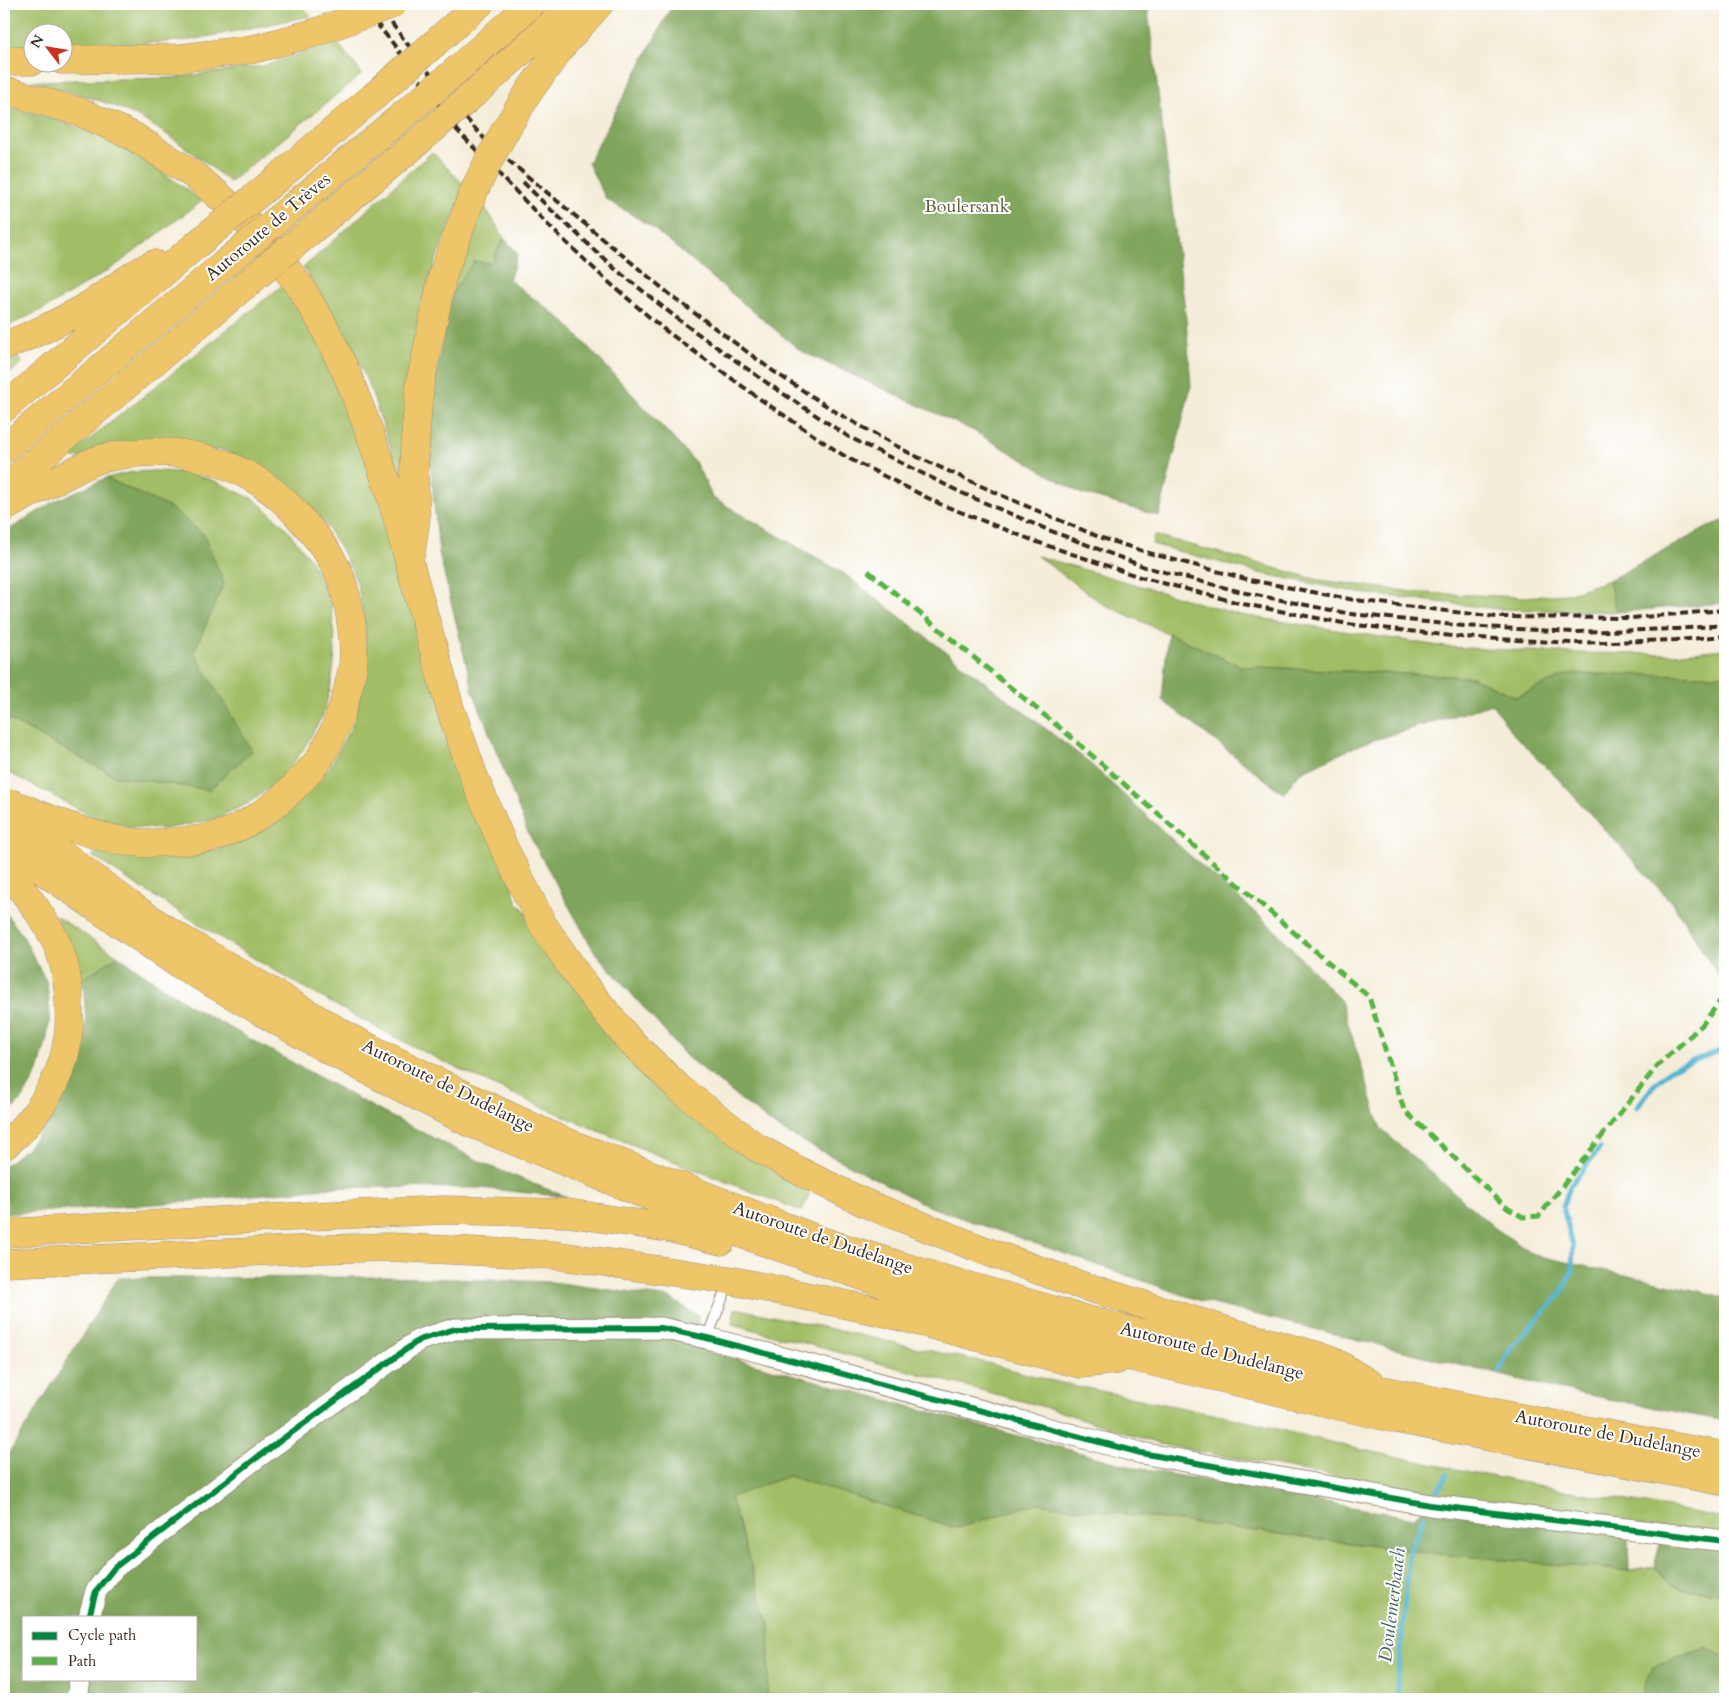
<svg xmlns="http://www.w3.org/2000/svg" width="1729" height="1703" viewBox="0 0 1729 1703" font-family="Cardo,serif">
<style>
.green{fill:#a1be66;stroke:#6e7442}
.forest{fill:#80a55b;stroke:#5e683c;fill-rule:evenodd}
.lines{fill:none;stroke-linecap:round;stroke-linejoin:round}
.stream{stroke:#52b5d1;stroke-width:5}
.lane-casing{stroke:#988c7c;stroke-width:12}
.street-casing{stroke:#988c7c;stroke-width:23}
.highway-casing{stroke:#988c7c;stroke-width:29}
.lane{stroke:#fff;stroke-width:10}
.street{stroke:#fff;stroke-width:21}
.highway{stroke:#eec569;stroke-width:28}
.rail{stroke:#3b2a1e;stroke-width:4;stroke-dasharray:8 4;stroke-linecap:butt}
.highway-bridge-casing{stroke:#988c7c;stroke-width:29;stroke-linecap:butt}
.highway-bridge{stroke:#eec569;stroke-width:28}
.quiet{stroke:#57b245;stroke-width:5;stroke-dasharray:10 5;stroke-linecap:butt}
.cycleway-casing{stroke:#fff;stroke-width:9}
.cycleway{stroke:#00873e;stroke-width:6}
.labels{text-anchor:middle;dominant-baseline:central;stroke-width:4;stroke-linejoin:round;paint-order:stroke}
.park-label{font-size:18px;fill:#5f5e37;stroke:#fff}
.street-label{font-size:18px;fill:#3b2a1e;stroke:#fff}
.water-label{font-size:19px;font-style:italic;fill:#446266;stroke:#fff}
</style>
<rect width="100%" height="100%" fill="#fff"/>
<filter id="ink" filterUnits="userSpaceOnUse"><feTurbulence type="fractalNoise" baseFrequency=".02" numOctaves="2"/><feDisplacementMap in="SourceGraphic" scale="10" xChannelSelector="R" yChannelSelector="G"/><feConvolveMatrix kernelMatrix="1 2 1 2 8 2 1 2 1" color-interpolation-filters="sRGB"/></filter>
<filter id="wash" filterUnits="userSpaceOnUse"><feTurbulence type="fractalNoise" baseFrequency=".0096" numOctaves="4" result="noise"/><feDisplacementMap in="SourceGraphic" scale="20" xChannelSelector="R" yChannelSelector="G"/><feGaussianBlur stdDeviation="1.12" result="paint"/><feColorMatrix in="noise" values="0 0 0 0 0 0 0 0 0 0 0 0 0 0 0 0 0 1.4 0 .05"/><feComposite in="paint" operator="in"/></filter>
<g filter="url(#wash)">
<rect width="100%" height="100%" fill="#f4edd9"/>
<path class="green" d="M4 4H300L311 16 191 40 76 48H63L62 32H32V48H4Z
M337 42 362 74 230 182C202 160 174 137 142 119 108 100 69 92 32 81L170 78 263 66Z
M4 106 38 114 101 135 153 165 202 201 115 266 51 305 4 328Z
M432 152 466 187C455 214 442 241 433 269 410 332 406 403 403 470L398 471 371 390 346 334 303 268Z
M482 202 504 238 491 263 449 297Z
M284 284 317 338 346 401 517 902 736 1148 810 1193 802 1211C661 1157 521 1103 387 1033 336 1006 286 978 237 948 188 918 140 887 92 856L101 850 132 857 181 856 225 847 329 768 354 721 366 670 365 626 357 582 342 551 325 524 300 496 273 474 249 460 221 450 74 458 70 455Z
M15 352 22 363 4 378V356Z
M155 471 184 472 215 481 255 500 285 527 311 560 331 605 334 632 335 655 331 685 323 715 303 750 280 780 247 804 212 820 164 829 133 827 99 820 4 770V717L115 776 251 751 194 652 224 583 172 509 106 478 132 472Z
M1154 535 1319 580 1421 593 1523 597 1568 594 1609 580 1616 612 1499 609 1359 593 1255 572 1152 544Z
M1037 556 1240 615 1446 647 1572 653 1672 654 1725 649V675L1568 674 1516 697 1472 677 1240 666 1103 604Z
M56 916 118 956 81 980Z
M735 1308 987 1363 1057 1382 1237 1419 1354 1448 1514 1481 1725 1518V1538L1446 1497 1159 1444 1052 1409 732 1324Z
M788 1476 957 1528 1038 1503 1429 1553 1629 1571 1654 1567 1677 1588 1725 1594V1658L1706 1648 1654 1666 1640 1699H767L770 1627 730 1497Z"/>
<path class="forest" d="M673 4H1147L1186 319 1191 386 1159 516 1080 493 974 431 801 351 649 225 606 199 588 163Z
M504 238 518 254 509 280 564 321 695 462 713 498 843 573 1085 759 1188 854 1273 928 1341 1001 1381 1129 1495 1228 1534 1255 1725 1297V1421L1557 1389 1201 1301 930 1207 777 1128 687 1057 594 951 528 833 473 691 439 553 429 454 431 407 449 297 474 261 491 263Z
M106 478 172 509 204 535 224 583 194 652 252 751 209 790 115 776 4 717V533L55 501Z
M1725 520V603L1616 612 1609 580 1710 526Z
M1168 633 1240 666 1472 677 1516 697 1568 674 1725 675V987L1674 905 1559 780 1513 734 1492 704 1361 744 1299 773 1284 794 1162 700Z
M4 911 23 936 47 983 50 1015 46 1043 38 1071 23 1098 4 1118Z
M118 956 192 1007 382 1112 489 1166 567 1197 480 1188 336 1187 170 1203 4 1214V1166L28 1147 54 1113 75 1074 86 1023 84 993 81 980Z
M386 1277 552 1282 670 1298 698 1316 695 1348 1136 1468 1413 1518 1422 1510 1628 1534 1629 1571 1429 1553 1038 1503 957 1528 788 1476 730 1497 770 1627 767 1699H4V1462L118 1278ZM24 1617H196V1679H24Z
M1662 1537 1725 1548V1594L1677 1588 1654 1567Z
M1707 1648 1725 1658V1699H1640L1653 1666Z"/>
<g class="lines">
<path class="stream" d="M1637 1107 1653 1086 1671 1069 1725 1049
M1499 1372 1512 1346 1561 1294 1572 1271 1573 1246 1563 1207 1570 1186 1600 1148
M1433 1497 1448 1474
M1396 1699 1409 1554 1424 1516"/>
</g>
</g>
<g filter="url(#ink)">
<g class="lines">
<defs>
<path id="lane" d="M707 1338 729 1281"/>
<path id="street" d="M89 1617 96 1591 114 1568 255 1459 419 1340 455 1329 661 1328 707 1338 1141 1453 1430 1505 1725 1541
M77 1699 80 1679"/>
<path id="highway" d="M436 42 479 4
M62 60 182 58 254 49 314 33
M4 61H32
M459 68 531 4
M4 90 80 112 133 136 194 175 218 195 244 219 270 248 299 285 322 323 347 374 368 428 390 493 450 708 474 777 504 848 543 925 584 985 629 1040 680 1089 756 1147 803 1173 867 1204 983 1250 1077 1284 1238 1334 1330 1359 1378 1389
M478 90 574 4
M506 129 530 90 562 46 599 4
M279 177 373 97
M302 199 395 122
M320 223 413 146
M4 346C34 335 64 320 91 304 112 291 131 274 154 264
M4 408 196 245
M4 449 223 265
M4 488 243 287
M4 508C25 495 48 484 70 473 79 469 89 462 100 459 176 440 251 460 302 520 319 539 340 567 345 592 351 614 355 644 353 666 352 674 349 682 348 689 342 713 333 737 320 758 316 764 310 770 305 776 281 802 251 825 217 836 200 841 161 843 143 843 100 841 52 820 13 804
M411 553 416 518 414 475 416 428 420 384 443 274 473 193
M4 810 130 905 173 934 350 1038 468 1097 556 1138 822 1241 940 1278 1084 1319 1303 1374 1536 1421 1725 1456
M4 844 177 963 321 1046 468 1122 739 1233 931 1300 1082 1344 1136 1358 1396 1419 1725 1482
M4 867C20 886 46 920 56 942 65 961 68 981 69 1002 69 1013 70 1025 68 1036 65 1068 47 1101 26 1125 20 1133 11 1139 4 1146
M4 1233 290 1217 444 1210 568 1213 668 1228 721 1241
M4 1263 295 1250 388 1247 554 1255 729 1280 886 1313 1080 1364 1117 1360"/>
</defs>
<use href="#lane" class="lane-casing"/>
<use href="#street" class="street-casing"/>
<use href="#highway" class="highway-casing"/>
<use href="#lane" class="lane"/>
<use href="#street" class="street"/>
<use href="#highway" class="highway"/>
<path class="rail" d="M361 4 395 46 457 130 548 225 604 278 662 328 760 399 846 457 940 504 1037 542 1140 577 1243 604 1348 624 1461 637 1573 643 1676 640 1725 636
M377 4 453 104 491 146 673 297 773 371 839 414 911 454 1003 496 1099 537 1149 553 1250 580 1355 600 1497 617 1631 618 1725 610
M523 182 548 207 614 268 683 323 770 385 849 437 962 493 1046 529 1145 567 1246 593 1351 614 1464 626 1573 632 1676 629 1725 625"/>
<defs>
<path id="highway-bridge" d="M314 33 393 4
M373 97 436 42
M395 122 459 68
M413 146 478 90
M473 193 490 158 506 129
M196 245 279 177
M223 265 302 199
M243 287 320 223"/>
</defs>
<use href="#highway-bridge" class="highway-bridge-casing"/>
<use href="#highway-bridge" class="highway-bridge"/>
<path class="quiet" d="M868 571 1070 736 1212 862 1369 997 1404 1110 1507 1208 1523 1217 1539 1216 1658 1065 1702 1025 1721 1000 1725 998"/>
<defs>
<path id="cycleway" d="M89 1617 96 1591 114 1568 255 1459 419 1340 455 1329 661 1328 707 1338 1141 1453 1430 1505 1725 1541"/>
</defs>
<use href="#cycleway" class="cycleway-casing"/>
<use href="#cycleway" class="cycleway"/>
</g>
</g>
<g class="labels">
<g class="park-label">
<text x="967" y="206">Boulersank</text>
</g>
<g class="street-label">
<text transform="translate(268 227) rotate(-40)">Autoroute de Trèves</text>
<text transform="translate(448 1086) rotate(26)">Autoroute de Dudelange</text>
<text transform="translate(823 1238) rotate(19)">Autoroute de Dudelange</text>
<text transform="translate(1212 1351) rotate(14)">Autoroute de Dudelange</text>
<text transform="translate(1608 1434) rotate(11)">Autoroute de Dudelange</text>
</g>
<g class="water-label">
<text transform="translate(1392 1605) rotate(-83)">Doulemerbaach</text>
</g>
</g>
<rect width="1729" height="1703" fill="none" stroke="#fff" stroke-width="20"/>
<rect x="22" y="1616" width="175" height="65" fill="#ffffff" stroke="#b1aaa5"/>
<rect x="32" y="1632" width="25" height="8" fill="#00873e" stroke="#b1aaa5"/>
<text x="68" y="1640" font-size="15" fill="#3b2a1e">Cycle path</text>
<rect x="32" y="1657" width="25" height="8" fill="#57b245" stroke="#b1aaa5"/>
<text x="68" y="1666" font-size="15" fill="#3b2a1e">Path</text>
<g transform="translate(48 48) rotate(301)"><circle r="24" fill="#ffffff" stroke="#b1aaa5"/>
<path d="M0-4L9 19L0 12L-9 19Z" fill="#c8321e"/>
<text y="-8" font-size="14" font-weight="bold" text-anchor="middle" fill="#3b2a1e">N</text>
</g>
</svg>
